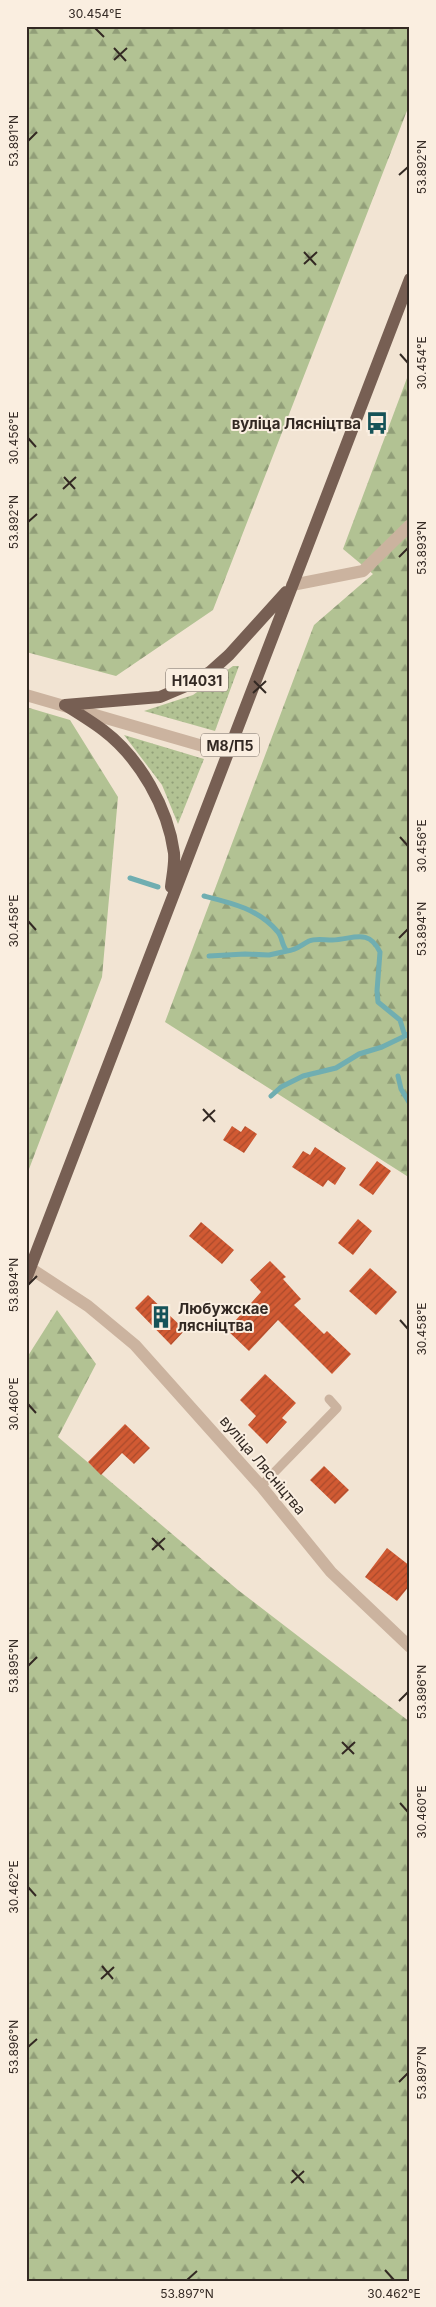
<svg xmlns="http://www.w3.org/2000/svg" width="436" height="2307" viewBox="0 0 436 2307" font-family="Inter,sans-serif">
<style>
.grass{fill:url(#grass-dots)}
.forest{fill:url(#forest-firs)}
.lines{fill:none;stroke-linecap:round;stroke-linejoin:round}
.stream{stroke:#70aeb1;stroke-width:5}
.building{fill:url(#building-hatch)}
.service{stroke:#cbb39f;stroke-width:9}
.minor{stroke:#cbb39f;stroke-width:12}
.tertiary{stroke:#cbb39f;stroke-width:12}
.primary{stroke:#775f53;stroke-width:12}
.ticks{fill:none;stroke:#332923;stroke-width:2}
.labels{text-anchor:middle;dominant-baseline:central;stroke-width:4;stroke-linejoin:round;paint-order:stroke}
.shield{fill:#faeee0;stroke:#6f645c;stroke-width:1}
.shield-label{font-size:14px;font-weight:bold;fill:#332923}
.poi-label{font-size:15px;font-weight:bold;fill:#332923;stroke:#faeee0;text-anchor:end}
.street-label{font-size:15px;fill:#332923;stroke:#faeee0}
.neatline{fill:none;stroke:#332923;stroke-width:2}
.ticks-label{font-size:12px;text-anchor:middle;fill:#332923}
</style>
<defs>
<pattern id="grass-dots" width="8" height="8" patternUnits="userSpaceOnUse" patternTransform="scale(1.25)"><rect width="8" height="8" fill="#b2c293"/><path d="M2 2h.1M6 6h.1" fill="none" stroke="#919e78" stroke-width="1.8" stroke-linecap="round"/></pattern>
<pattern id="forest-firs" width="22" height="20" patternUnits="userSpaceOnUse" patternTransform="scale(1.25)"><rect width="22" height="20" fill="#b2c293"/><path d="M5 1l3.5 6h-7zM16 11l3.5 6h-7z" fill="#919e78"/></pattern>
<pattern id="building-hatch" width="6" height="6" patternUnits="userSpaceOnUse" patternTransform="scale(1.25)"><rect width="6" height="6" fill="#d15a33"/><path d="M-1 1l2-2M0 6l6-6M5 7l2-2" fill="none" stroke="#aa4a2b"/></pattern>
</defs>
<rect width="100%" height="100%" fill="#f2e4d3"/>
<path class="grass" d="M233 666H239L215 731 144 711 193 695Z
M124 735 204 759 178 824 162 785Z"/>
<path class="forest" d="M26 26H410V103L213 610 116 676 26 652Z
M410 370V1178L165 1022 314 625 373 574 343 549Z
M26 707 70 720 118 797 102 977 26 1177Z
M57 1310 96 1364 58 1437 238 1590 410 1722V2281H26V1359Z"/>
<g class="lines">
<path class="stream" d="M130 878 158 887
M204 896C232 903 258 909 277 931 283 937 281 945 287 951 297 950 301 945 309 941 316 938 324 940 332 940 352 940 368 927 380 952L377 991 378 1002 400 1020 404 1033 410 1037
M209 956 245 954 269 955 287 951
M398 1076 401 1089 410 1104
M271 1096 281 1087 303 1076 336 1068 359 1054 382 1047 407 1035"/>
</g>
<path class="building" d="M232 1126 241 1132 245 1126 257 1134 244 1153 223 1140Z
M315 1147 346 1168 335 1185 328 1180 323 1187 292 1167 303 1151 310 1155Z
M377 1161 391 1171 373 1195 359 1185Z
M358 1219 372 1231 353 1255 338 1243Z
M201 1222 234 1250 222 1264 189 1236Z
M270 1261 286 1277 283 1279 301 1299 294 1305 324 1334 327 1331 351 1354 332 1374 278 1320 249 1351 227 1330 261 1292 250 1280Z
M370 1268 397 1292 376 1315 349 1291Z
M148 1295 185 1330 171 1345 135 1308Z
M265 1374 296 1403 282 1418 287 1422 267 1444 248 1425 256 1416 240 1400Z
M125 1424 150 1448 134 1464 122 1453 101 1475 88 1462Z
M324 1466 349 1490 335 1504 310 1480Z
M387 1548 410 1566V1585L397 1601 365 1577Z"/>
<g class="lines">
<path class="service" d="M261 1486 337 1408 329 1399"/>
<path class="minor" d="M292 585 363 571 410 525
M30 1268 88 1306 135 1345 261 1486 331 1572 410 1647"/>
<path class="tertiary" d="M26 695 227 753"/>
<path class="primary" d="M65 705 160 697 186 686 210 672 229 655 286 592
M65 705C78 713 91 721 103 730 140 758 168 808 174 853 175 864 172 877 171 887
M26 1279 410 279"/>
</g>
<path class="ticks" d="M95 28 104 37M114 48 126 61M114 60 127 48M28 141 37 132M399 175 408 167M304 252 316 265M304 264 317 252M400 354 408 363M28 438 36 447M64 477 75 489M63 489 76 477M28 522 37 514M399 557 408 548M254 681 266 693M253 693 266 681M400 837 408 846M28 921 36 930M399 938 408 929M203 1109 215 1122M203 1121 215 1110M28 1285 37 1276M400 1320 408 1329M28 1404 36 1413M152 1538 164 1550M152 1550 165 1538M28 1666 37 1657M399 1701 408 1692M342 1742 354 1754M342 1754 355 1742M400 1803 408 1812M28 1887 36 1896M102 1966 113 1979M101 1979 114 1967M28 2047 37 2039M399 2082 408 2073M292 2170 304 2183M291 2183 304 2171M385 2270 394 2280M187 2280 197 2271"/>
<defs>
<symbol id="bus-bare" viewBox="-9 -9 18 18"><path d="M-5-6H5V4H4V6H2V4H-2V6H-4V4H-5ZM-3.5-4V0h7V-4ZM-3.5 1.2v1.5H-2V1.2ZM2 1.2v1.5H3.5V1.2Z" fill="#165358" stroke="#faeee0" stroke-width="2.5" paint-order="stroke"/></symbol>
<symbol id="building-bare" viewBox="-9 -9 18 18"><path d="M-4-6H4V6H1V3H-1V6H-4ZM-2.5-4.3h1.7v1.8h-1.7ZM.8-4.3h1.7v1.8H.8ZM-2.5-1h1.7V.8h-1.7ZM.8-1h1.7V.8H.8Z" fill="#165358" stroke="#faeee0" stroke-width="2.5" paint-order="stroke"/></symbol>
</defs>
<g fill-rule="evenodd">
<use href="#bus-bare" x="361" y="407" width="32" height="32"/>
<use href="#building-bare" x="145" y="1301" width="32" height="32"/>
</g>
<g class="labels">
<g class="shield">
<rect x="166" y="668.5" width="62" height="23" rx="4"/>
<rect x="201" y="733.5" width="58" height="23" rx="4"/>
</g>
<g class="shield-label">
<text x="197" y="680">Н14031</text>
<text x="230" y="745">М8/П5</text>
</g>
<g class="poi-label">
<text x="361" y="423">вуліца Лясніцтва</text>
<text x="178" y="1308" text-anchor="start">Любужскае<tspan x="178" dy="17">лясніцтва</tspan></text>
</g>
<g class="street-label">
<text transform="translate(263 1465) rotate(50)">вуліца Лясніцтва</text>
</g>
</g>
<rect width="436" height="2307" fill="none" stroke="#faeee0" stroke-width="55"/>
<rect x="28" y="28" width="380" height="2252" class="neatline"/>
<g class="ticks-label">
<text x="95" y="18">30.454°E</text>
<text transform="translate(14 141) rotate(-90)" y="4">53.891°N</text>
<text transform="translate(422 167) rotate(-90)" y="4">53.892°N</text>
<text transform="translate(422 363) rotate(-90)" y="4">30.454°E</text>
<text transform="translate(14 438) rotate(-90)" y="4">30.456°E</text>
<text transform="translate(14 522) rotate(-90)" y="4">53.892°N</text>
<text transform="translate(422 548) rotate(-90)" y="4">53.893°N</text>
<text transform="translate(422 846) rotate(-90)" y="4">30.456°E</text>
<text transform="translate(14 921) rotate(-90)" y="4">30.458°E</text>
<text transform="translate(422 929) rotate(-90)" y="4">53.894°N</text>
<text transform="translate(14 1285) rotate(-90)" y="4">53.894°N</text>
<text transform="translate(422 1329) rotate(-90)" y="4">30.458°E</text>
<text transform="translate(14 1404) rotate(-90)" y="4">30.460°E</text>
<text transform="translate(14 1666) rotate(-90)" y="4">53.895°N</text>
<text transform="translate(422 1692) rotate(-90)" y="4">53.896°N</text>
<text transform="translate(422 1812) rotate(-90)" y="4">30.460°E</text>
<text transform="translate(14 1887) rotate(-90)" y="4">30.462°E</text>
<text transform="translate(14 2047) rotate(-90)" y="4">53.896°N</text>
<text transform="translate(422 2073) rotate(-90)" y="4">53.897°N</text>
<text x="187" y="2298">53.897°N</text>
<text x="394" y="2298">30.462°E</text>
</g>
</svg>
